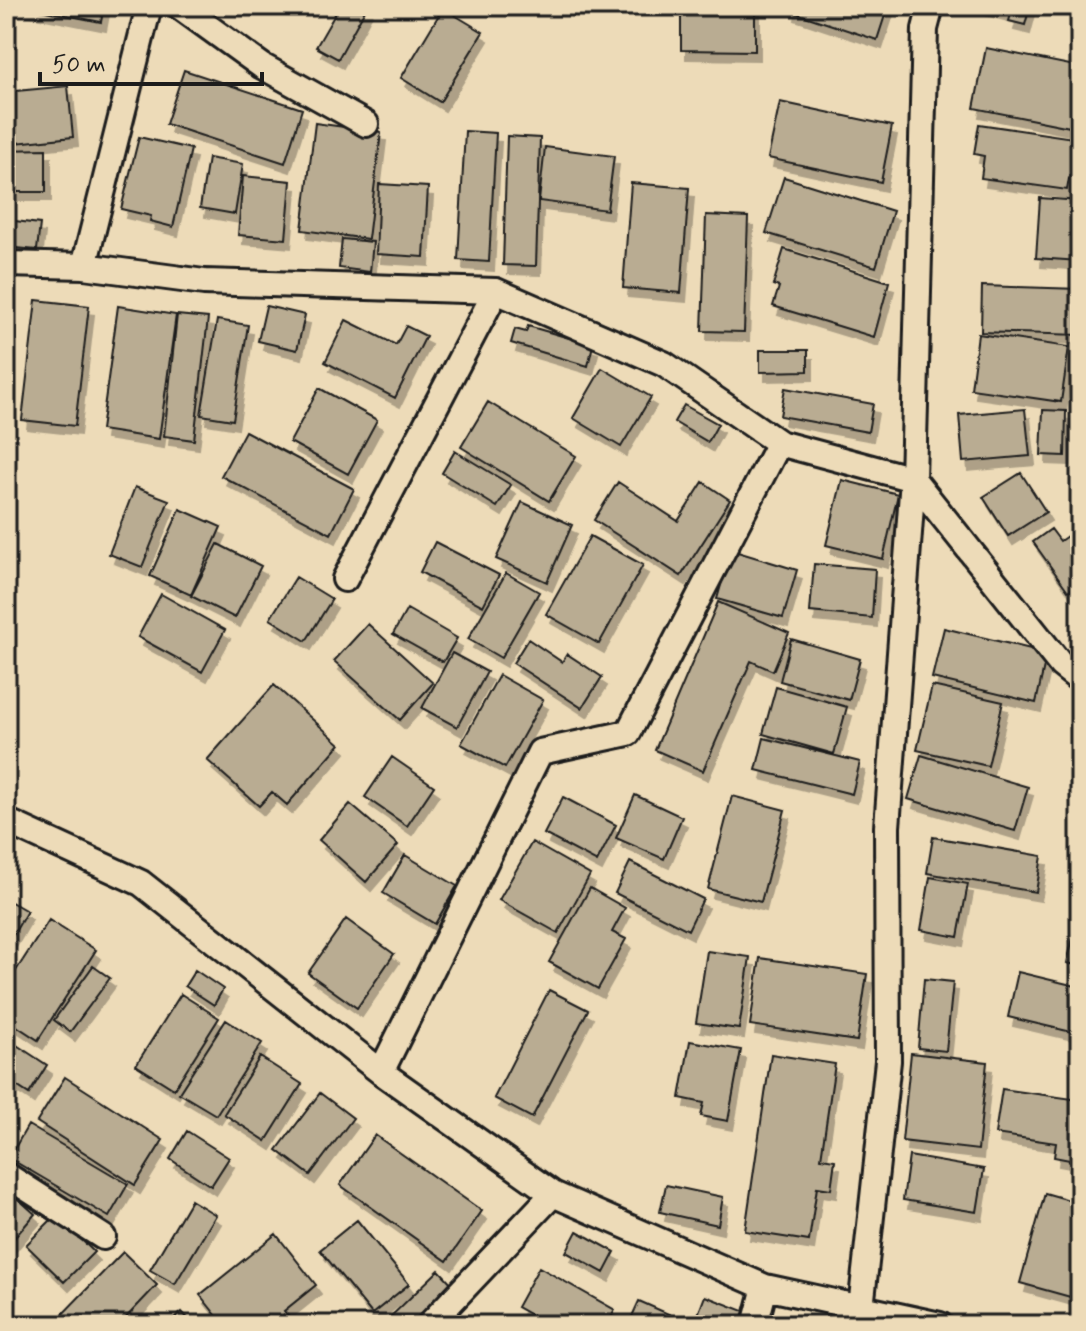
<svg xmlns="http://www.w3.org/2000/svg" width="1086" height="1331" viewBox="0 0 1086 1331" font-family="Mynerve,sans-serif">
<style>
.building{fill:#b9ac92;stroke:#1c1c1c;stroke-width:2;filter:url(#shadow)}
.lines{fill:none;stroke-linecap:round;stroke-linejoin:round}
.minor-casing{stroke:#1c1c1c;stroke-width:30}
.minor{stroke:#eddbb8;stroke-width:24}
</style>
<defs>
<filter id="shadow"><feDropShadow dx="5" dy="9" stdDeviation="0" flood-color="#0004"/></filter>
</defs>
<rect width="100%" height="100%" fill="#eddbb8"/>
<filter id="ink" filterUnits="userSpaceOnUse"><feTurbulence type="fractalNoise" baseFrequency=".0125" numOctaves="2"/><feDisplacementMap in="SourceGraphic" scale="16" xChannelSelector="R" yChannelSelector="G"/><feConvolveMatrix kernelMatrix="1 2 1 2 8 2 1 2 1" color-interpolation-filters="sRGB"/></filter>
<g filter="url(#ink)">
<path class="building" d="M20 6H104L101 22Z
M332 6H367L338 59 316 47 338 9Z
M681 6H755V51L681 50Z
M791 6H888L877 40 790 11Z
M980 6H1030L1025 25 1009 21 1011 14Z
M443 8 483 32 440 102 401 78Z
M986 48 1080 67V102L1075 128 974 108Z
M184 70 302 109 285 163 166 124Z
M68 86 73 137 6 144V92Z
M780 102 892 126 881 182 768 158Z
M315 123 381 132 368 239 302 230Z
M979 124 1080 139V181L1069 179 1067 190 981 178 984 156 974 154Z
M465 131 496 133 489 262 458 260Z
M507 136 540 138 536 266 503 265Z
M139 137 191 149 173 227 150 221 151 216 121 209Z
M545 147 614 156 607 210 539 201Z
M46 149V192H6V150Z
M208 158 243 164 235 214 200 208Z
M243 176 291 181 286 239 238 235Z
M784 177 893 211 876 267 766 233Z
M631 183 689 188 681 293 623 288Z
M379 184 428 187 424 257 376 254Z
M1040 198 1080 201V261L1036 258Z
M706 215 748 217 744 332 702 331Z
M6 220 40 224 37 250 6 247Z
M342 239 373 242 370 272 339 268Z
M784 249 889 282 874 337 773 306 779 287 773 285Z
M982 286 1080 289V335L981 332Z
M36 300 89 306 75 426 22 420Z
M118 306 176 315 159 439 101 430Z
M266 306 305 315 297 350 258 341Z
M177 315 208 318 194 440 164 436Z
M217 320 248 325 233 420 201 415Z
M346 320 396 345 406 326 426 336 395 398 325 362Z
M528 326 593 345 588 366 511 343 515 329 526 332Z
M978 334 1069 347 1061 402 971 389Z
M760 350H808V371L760 372Z
M602 368 651 397 621 447 573 418Z
M319 388 377 420 348 474 290 442Z
M785 388 873 404 868 432 780 416Z
M488 402 576 456 549 501 461 447Z
M684 405 718 424 708 442 674 422Z
M1025 409 1030 456 963 462 959 415Z
M1043 410 1066 411 1065 456 1041 455Z
M245 431 354 489 331 534 221 476Z
M455 451 511 485 497 507 442 473Z
M1021 473 1046 512 1008 536 983 497Z
M842 480 898 494 883 559 826 545Z
M618 482 678 521 703 482 730 500 681 576 594 520Z
M135 487 169 500 142 567 109 554Z
M522 502 572 525 547 582 496 559Z
M180 509 221 527 191 595 150 576Z
M1080 527V583L1068 591 1033 542 1051 529 1060 541Z
M590 536 643 565 599 644 546 614Z
M435 542 499 575 483 606 420 572Z
M218 544 261 566 235 618 191 596Z
M731 550 797 570 783 618 717 599Z
M814 564 875 569 872 618 810 612Z
M506 573 539 592 501 658 468 639Z
M296 577 332 599 306 641 270 619Z
M161 594 225 630 202 672 138 637Z
M718 602 789 633 773 671 751 661 703 771 655 750Z
M407 609 457 638 443 662 393 634Z
M368 624 433 683 400 720 334 661Z
M944 628 1047 653 1036 703 932 678Z
M528 639 562 662 567 654 602 677 582 708 513 663Z
M791 639 860 659 849 700 780 681Z
M452 653 487 672 457 727 422 708Z
M499 675 543 700 505 768 461 744Z
M274 685 340 744 287 805 272 792 259 806 207 760Z
M932 686 1003 702 988 766 917 750Z
M776 687 847 707 834 754 763 734Z
M764 738 860 762 852 794 756 770Z
M921 755 1028 787 1015 831 908 799Z
M392 757 434 786 407 826 365 797Z
M635 795 682 817 664 859 616 838Z
M732 796 785 810 761 902 708 889Z
M563 797 616 825 597 862 544 834Z
M350 804 398 845 366 882 319 840Z
M933 837 1042 856 1036 892 927 873Z
M532 842 590 875 558 933 499 900Z
M405 855 457 886 435 924 383 893Z
M630 862 703 899 688 930 615 893Z
M930 877 968 884 958 937 921 930Z
M590 888 625 908 612 932 626 939 598 989 549 962Z
M6 899 27 911 6 947Z
M1078 916 1080 917V966L1067 963Z
M346 919 394 954 357 1008 308 973Z
M49 920 96 950 38 1040 6 1019V986Z
M707 951 750 957 739 1029 696 1023Z
M760 958 867 974 857 1041 750 1025Z
M93 966 110 978 70 1032 54 1020Z
M195 970 223 989 214 1005 185 986Z
M1018 972 1080 987V1034L1008 1017Z
M924 979 953 982 946 1051 918 1048Z
M549 990 588 1010 532 1118 494 1098Z
M181 994 219 1018 174 1089 136 1065Z
M226 1020 262 1043 216 1115 179 1093Z
M6 1038 47 1065 29 1094 6 1079Z
M690 1041 741 1050 728 1121 701 1116 704 1103 680 1098Z
M911 1053 987 1062 978 1150 902 1141Z
M771 1054 835 1064 821 1158 835 1160 831 1189 817 1187 809 1241 745 1231Z
M260 1057 302 1084 266 1141 224 1114Z
M65 1077 163 1140 135 1185 37 1122Z
M1002 1089 1080 1100V1162L1054 1157 1056 1143 995 1134Z
M320 1093 353 1118 310 1175 277 1150Z
M28 1125 128 1184 109 1217 9 1158Z
M187 1131 229 1158 211 1186 170 1159Z
M375 1135 482 1211 447 1261 340 1185Z
M909 1156 984 1169 977 1212 903 1200Z
M666 1185 723 1197 718 1225 660 1212Z
M6 1188 35 1214 10 1243 6 1239Z
M1045 1193 1080 1203V1274L1074 1298 1020 1283Z
M191 1200 216 1215 175 1284 150 1270Z
M56 1215 94 1252 64 1282 26 1245Z
M357 1220 409 1284 372 1314 320 1250Z
M577 1231 615 1252 604 1273 566 1252Z
M276 1234 316 1285 284 1311 292 1321 288 1325H224L200 1295Z
M123 1252 157 1285 119 1325H52Z
M539 1267 615 1310 607 1325H549L517 1307Z
M439 1270 455 1287 414 1325H388L385 1322Z
M705 1296 744 1311 739 1325H694Z
M639 1301 682 1320 680 1325H628Z
M182 1312 194 1325H167Z"/>
<g class="lines">
<defs>
<path id="minor" d="M179 6 262 66 366 124
M6 264 84 266 204 282 496 291 664 364 779 443 913 479 1061 665 1080 680
M84 266 149 6
M345 579 496 291
M6 821 141 883 381 1072 553 1194 765 1287 940 1325
M381 1072 540 752 628 733 779 443
M6 1175 103 1237
M861 1308 888 1061 887 827 913 479 925 29 931 6
M429 1325 553 1194
M755 1325 765 1287"/>
</defs>
<use href="#minor" class="minor-casing"/>
<use href="#minor" class="minor"/>
</g>
</g>
<rect width="1086" height="1331" fill="none" stroke="#eddbb8" stroke-width="32"/>
<rect x="16" y="16" width="1054" height="1299" fill="none" stroke="#1c1c1c" stroke-width="3" filter="url(#ink)"/>
<path d="M40 72v12h222v-12" fill="none" stroke="#1c1c1c" stroke-width="4"/>
<text x="52" y="72" font-size="24" fill="#1c1c1c" stroke="#eddbb8" stroke-width="6" paint-order="stroke">50 m</text>
</svg>
